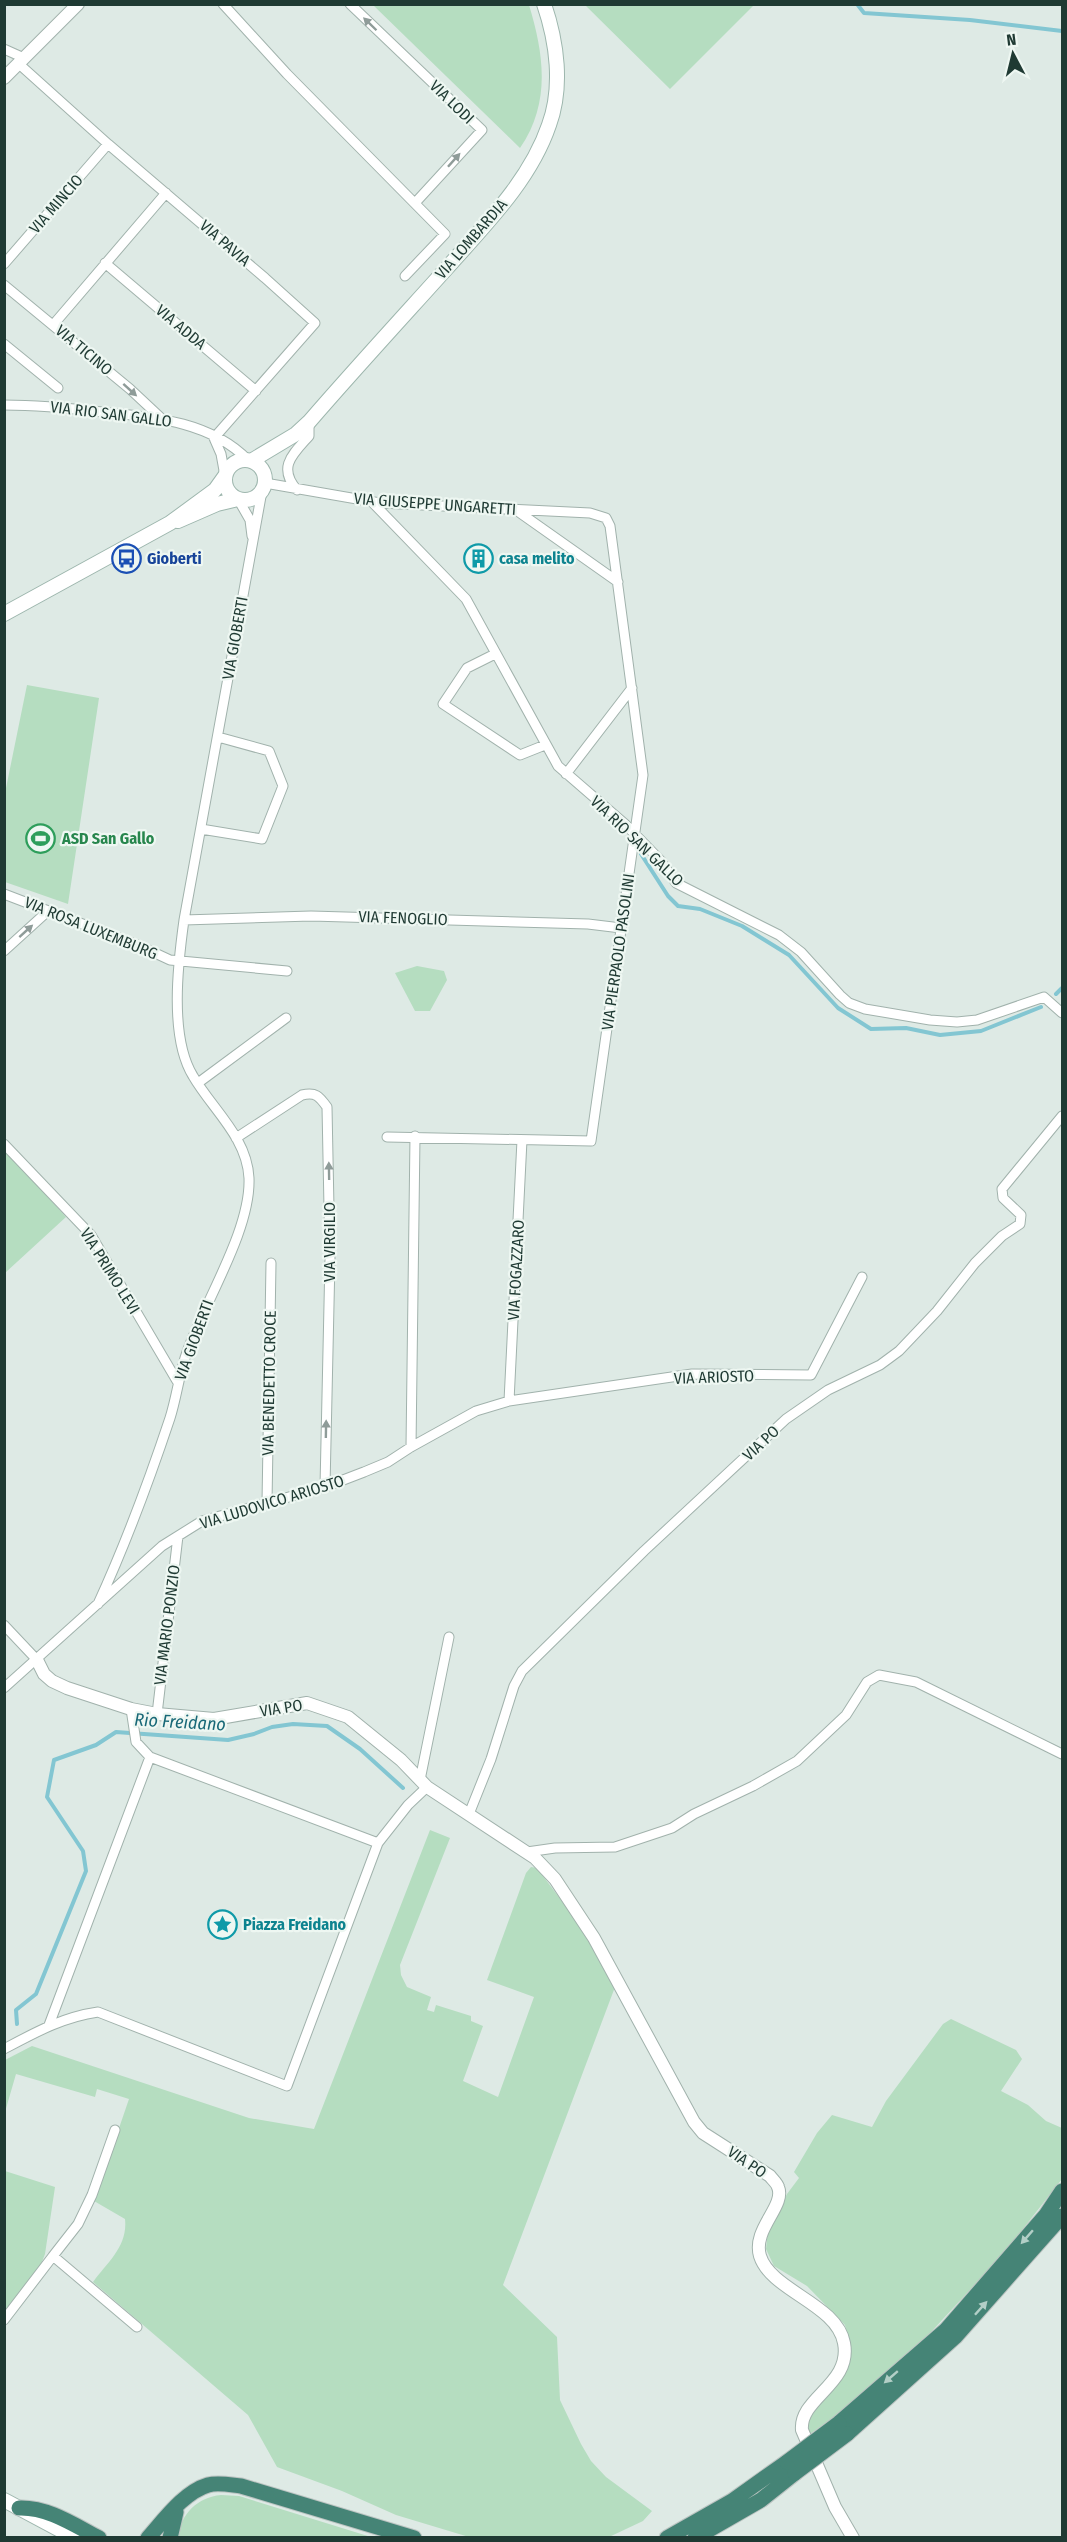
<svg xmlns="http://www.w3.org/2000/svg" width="1067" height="2542" viewBox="0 0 1067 2542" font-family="'Fira Sans Condensed',sans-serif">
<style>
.green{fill:#b5ddc0}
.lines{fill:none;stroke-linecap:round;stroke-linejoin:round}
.stream{stroke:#83c6d2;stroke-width:4}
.minor-casing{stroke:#a1b2ac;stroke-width:11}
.tertiary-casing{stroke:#a1b2ac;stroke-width:14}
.secondary-casing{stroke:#9db6ad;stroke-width:16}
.trunk-casing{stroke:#bcc4c2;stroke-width:17}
.minor{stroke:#fff;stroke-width:9}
.tertiary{stroke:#fff;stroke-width:12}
.secondary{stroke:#fff;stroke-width:14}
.trunk{stroke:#458476;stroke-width:15}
.trunk-bridge-casing{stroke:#bcc4c2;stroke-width:17;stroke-linecap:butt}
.trunk-bridge{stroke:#458476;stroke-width:15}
.oneway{fill:#8f9c99}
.oneway2{fill:#b3cfc7}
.labels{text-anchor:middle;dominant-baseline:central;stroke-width:4.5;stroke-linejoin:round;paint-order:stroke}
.street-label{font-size:16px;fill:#1f3a33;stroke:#eef7f2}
.transit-label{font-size:16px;font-weight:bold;fill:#164399;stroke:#eef7f2;text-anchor:start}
.culture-label{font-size:16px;font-weight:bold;fill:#0d838f;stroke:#eef7f2;text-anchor:start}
.leisure-label{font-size:16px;font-weight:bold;fill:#27864d;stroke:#eef7f2;text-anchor:start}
.water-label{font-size:18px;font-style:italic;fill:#186877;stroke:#eef7f2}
</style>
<rect width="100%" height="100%" fill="#deeae5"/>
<path class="green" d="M373 5H529C544 54 551 103 520 148Z
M585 5H754L670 89Z
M27 685 99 698 68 904 5 882V793Z
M417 966 444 971 447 980 430 1011H415L395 973Z
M5 1150 66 1217 5 1273Z
M430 1830 450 1838 400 1965 401 1975 407 1987 431 1997 427 2010 434 2012 436 2005 471 2016V2021L483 2026 463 2081 498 2097 534 1997 487 1980 526 1873 531 1867 537 1868 576 1920 615 1987 503 2285 557 2337 560 2400 581 2444 591 2461 606 2477 652 2511 643 2521 609 2537H469L396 2515 342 2491 277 2467 248 2415 93 2282C108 2262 128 2246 125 2219L94 2201 129 2099 97 2089 95 2097 16 2074 5 2112V2060L32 2046 249 2118 314 2129Z
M951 2019 1016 2050 1022 2059 1001 2091 1028 2105 1046 2121 1062 2128V2179L1004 2253 931 2332 841 2412 810 2434 806 2428 810 2414 829 2395 844 2376 851 2356 845 2325 807 2286 774 2266 766 2249 768 2230 787 2194 799 2178 794 2172 817 2133 832 2115 872 2127 886 2101 943 2024Z
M5 2171 55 2187 45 2254 40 2267 5 2312Z
M221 2495 239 2496 371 2537 178 2538C180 2514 198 2497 221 2495Z"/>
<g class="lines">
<path class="stream" d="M857 4 864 13 970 20 1062 31
M641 854 668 896 678 906 700 909 742 926 789 955 838 1008 871 1029 906 1028 940 1035 981 1031 1041 1007
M1056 994 1062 988
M17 2024 16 2010 36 1994 86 1871 83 1851 47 1797 54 1760 96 1745 116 1732 228 1740 254 1734 272 1727 293 1724 327 1726 360 1749 403 1788"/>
<defs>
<path id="minor" d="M223 4 287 74 445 234 405 276
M350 4 482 130 415 203
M4 49 24 58
M19 64 108 144 265 278 315 323 214 438
M105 263 256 391
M4 264 108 144
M4 285 130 389 161 418
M53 325 166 193
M4 344 58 388
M4 405C37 405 69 408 102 412 153 417 210 421 248 460
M214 438 221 454 225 476
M265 483 380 503 590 513 606 518 610 526 643 775 591 1141 387 1137
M297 490C277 467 293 454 309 436V422
M238 499 250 520 252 536
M373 503 466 599 558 766 626 825 661 861 676 883 779 935 801 952 840 995 849 1003 865 1009 930 1020 957 1022 977 1020 1044 997 1062 1013
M516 510 618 582
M495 654 467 668 443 704 520 755 545 745
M566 774 632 688
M201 829 262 839 283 786 269 751 218 737
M4 894 140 946 170 960 287 971
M184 920 311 916 588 924 621 928
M4 951 48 911
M198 1083 286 1018
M236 1138 302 1095C316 1092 319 1096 327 1107L330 1259 325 1487
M4 1144 91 1235 177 1381
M509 1401 522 1140
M411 1447 415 1136
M267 1503 271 1263
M98 1604C126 1543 149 1481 170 1418 177 1396 179 1374 187 1352 205 1301 251 1230 249 1178 247 1137 212 1109 193 1076 169 1037 178 963 184 920L262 491
M4 1625 37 1660
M4 1688 162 1546 202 1521 325 1487 364 1472 388 1462 411 1447 476 1411 509 1401 692 1374 811 1375 862 1277
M131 1709 136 1742 150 1757 378 1843
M157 1714 178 1536
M420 1780 449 1637
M469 1814 491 1759 514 1686 522 1671 644 1551 786 1419 828 1390 880 1365 899 1351 937 1311 975 1263 1002 1236 1020 1224 1021 1215 1003 1198 1002 1189 1062 1116
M527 1852 555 1848 615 1847 672 1828 694 1814 753 1786 797 1761 846 1715 867 1682 879 1675 916 1682 1062 1754
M49 2025 150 1757
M4 2049C36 2032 63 2017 98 2012L287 2086 378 1843 408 1805 427 1787
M53 2256 78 2224 92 2195 115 2130
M4 2320 53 2256 137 2327"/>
<path id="tertiary" d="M4 78 78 4
M37 1660 44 1674 52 1681 67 1688 131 1709 157 1714 214 1719 307 1703 348 1717 401 1760 427 1787 535 1858 555 1879 594 1938 694 2122 703 2133 770 2176C772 2179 777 2183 778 2187 786 2206 752 2229 760 2256 771 2291 837 2304 844 2343 852 2384 799 2398 802 2430L835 2507 853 2538"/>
<path id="secondary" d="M225 480a20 20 0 1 1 40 0a20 20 0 1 1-40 0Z
M251 461 296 434 309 422C354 370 400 320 446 269 484 226 530 181 549 125 563 87 557 42 544 4
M178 521 217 504 238 499
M4 614 170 523 215 490 225 476
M4 2500 75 2538"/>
<path id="trunk" d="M839 2423 946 2330 1046 2215 1062 2191
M847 2434 955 2337 1062 2216
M19 2508C48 2507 74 2525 99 2538
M148 2538C164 2520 184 2492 208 2485 218 2482 231 2485 241 2486L414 2538
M170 2538 176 2512
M667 2538 732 2501 787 2462
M695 2538 761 2500 795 2473"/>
</defs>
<use href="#minor" class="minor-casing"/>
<use href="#tertiary" class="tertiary-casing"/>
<use href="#secondary" class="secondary-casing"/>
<use href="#trunk" class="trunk-casing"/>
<use href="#minor" class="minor"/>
<use href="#tertiary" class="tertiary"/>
<use href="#secondary" class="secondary"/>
<use href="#trunk" class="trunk"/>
<defs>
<path id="trunk-bridge" d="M787 2462 839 2423
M795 2473 847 2434"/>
</defs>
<use href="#trunk-bridge" class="trunk-bridge-casing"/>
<use href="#trunk-bridge" class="trunk-bridge"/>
</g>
<defs><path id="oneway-solid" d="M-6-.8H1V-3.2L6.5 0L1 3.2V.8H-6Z" transform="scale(1.5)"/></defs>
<g class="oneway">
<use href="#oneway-solid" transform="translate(370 24) rotate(-136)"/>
<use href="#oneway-solid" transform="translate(454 160) rotate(-48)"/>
<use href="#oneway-solid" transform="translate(130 390) rotate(42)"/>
<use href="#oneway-solid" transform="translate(26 931) rotate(-42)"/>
<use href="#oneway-solid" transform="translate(329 1171) rotate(-91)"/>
<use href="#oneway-solid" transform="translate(326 1429) rotate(-89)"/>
</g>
<g class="oneway2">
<use href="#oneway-solid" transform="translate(1027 2237) rotate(131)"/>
<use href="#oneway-solid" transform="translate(981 2308) rotate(-48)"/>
<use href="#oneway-solid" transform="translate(891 2377) rotate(139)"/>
</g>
<defs>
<symbol id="bus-ring" viewBox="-11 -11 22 22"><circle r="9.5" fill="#eef7f2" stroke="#1a4fb4" stroke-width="1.5"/><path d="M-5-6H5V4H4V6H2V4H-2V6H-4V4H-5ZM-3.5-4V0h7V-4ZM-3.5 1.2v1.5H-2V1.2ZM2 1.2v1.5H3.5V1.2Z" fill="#1a4fb4"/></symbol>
<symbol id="building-ring" viewBox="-11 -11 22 22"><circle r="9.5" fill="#eef7f2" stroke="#0f9aa8" stroke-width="1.5"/><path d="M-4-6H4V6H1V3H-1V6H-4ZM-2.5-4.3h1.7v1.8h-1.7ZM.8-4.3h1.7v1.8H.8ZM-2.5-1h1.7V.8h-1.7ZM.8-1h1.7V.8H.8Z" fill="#0f9aa8"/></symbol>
<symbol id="stadium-ring" viewBox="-11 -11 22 22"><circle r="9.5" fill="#eef7f2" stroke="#2e9e5b" stroke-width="1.5"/><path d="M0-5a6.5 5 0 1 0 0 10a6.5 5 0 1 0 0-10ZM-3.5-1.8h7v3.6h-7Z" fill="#2e9e5b"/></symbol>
<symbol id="sight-ring" viewBox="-11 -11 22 22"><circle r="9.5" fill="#eef7f2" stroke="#0f9aa8" stroke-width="1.5"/><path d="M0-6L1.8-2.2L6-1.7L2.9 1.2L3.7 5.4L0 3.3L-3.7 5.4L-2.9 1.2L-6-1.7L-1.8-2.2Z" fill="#0f9aa8"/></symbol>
</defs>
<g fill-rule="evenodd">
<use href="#bus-ring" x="110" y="542" width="33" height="33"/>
<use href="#building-ring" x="462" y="542" width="33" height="33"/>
<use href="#stadium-ring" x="24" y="822" width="33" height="33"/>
<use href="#sight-ring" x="206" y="1908" width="33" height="33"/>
</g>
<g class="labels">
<g class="street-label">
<text transform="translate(452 102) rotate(44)">VIA LODI</text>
<text transform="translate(56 204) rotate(-49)">VIA MINCIO</text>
<text transform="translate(471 239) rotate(-49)">VIA LOMBARDIA</text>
<text transform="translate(225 243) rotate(41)">VIA PAVIA</text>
<text transform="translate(181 327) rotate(40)">VIA ADDA</text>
<text transform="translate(84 350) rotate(40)">VIA TICINO</text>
<text transform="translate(111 414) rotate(7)">VIA RIO SAN GALLO</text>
<text transform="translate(435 504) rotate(4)">VIA GIUSEPPE UNGARETTI</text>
<text transform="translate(235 638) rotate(-80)">VIA GIOBERTI</text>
<text transform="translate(637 841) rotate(44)">VIA RIO SAN GALLO</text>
<text transform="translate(403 918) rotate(2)">VIA FENOGLIO</text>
<text transform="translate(91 928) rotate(22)">VIA ROSA LUXEMBURG</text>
<text transform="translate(618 952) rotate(-82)">VIA PIERPAOLO PASOLINI</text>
<text transform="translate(329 1242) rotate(-90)">VIA VIRGILIO</text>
<text transform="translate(516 1270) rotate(-87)">VIA FOGAZZARO</text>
<text transform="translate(110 1271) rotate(58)">VIA PRIMO LEVI</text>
<text transform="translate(194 1340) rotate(-70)">VIA GIOBERTI</text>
<text transform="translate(714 1377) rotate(-2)">VIA ARIOSTO</text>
<text transform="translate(269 1383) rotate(-89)">VIA BENEDETTO CROCE</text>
<text transform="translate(761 1443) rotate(-43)">VIA PO</text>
<text transform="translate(272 1502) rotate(-17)">VIA LUDOVICO ARIOSTO</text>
<text transform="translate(167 1625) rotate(-83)">VIA MARIO PONZIO</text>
<text transform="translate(281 1708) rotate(-9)">VIA PO</text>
<text transform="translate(747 2162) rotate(34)">VIA PO</text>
</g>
<g class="transit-label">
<text x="147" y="558">Gioberti</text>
</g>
<g class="culture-label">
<text x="499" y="558">casa melito</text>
<text x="243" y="1924">Piazza Freidano</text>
</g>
<g class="leisure-label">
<text x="62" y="838">ASD San Gallo</text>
</g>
<g class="water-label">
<text transform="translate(180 1722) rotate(3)">Rio Freidano</text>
</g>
</g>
<rect width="1067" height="2542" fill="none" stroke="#1f3a33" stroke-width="12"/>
<g transform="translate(1013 54) rotate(353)" stroke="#eef7f2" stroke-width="4.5" paint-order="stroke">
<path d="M0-4.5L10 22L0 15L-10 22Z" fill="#1f3a33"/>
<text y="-9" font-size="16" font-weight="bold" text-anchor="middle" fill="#1f3a33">N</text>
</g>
</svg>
